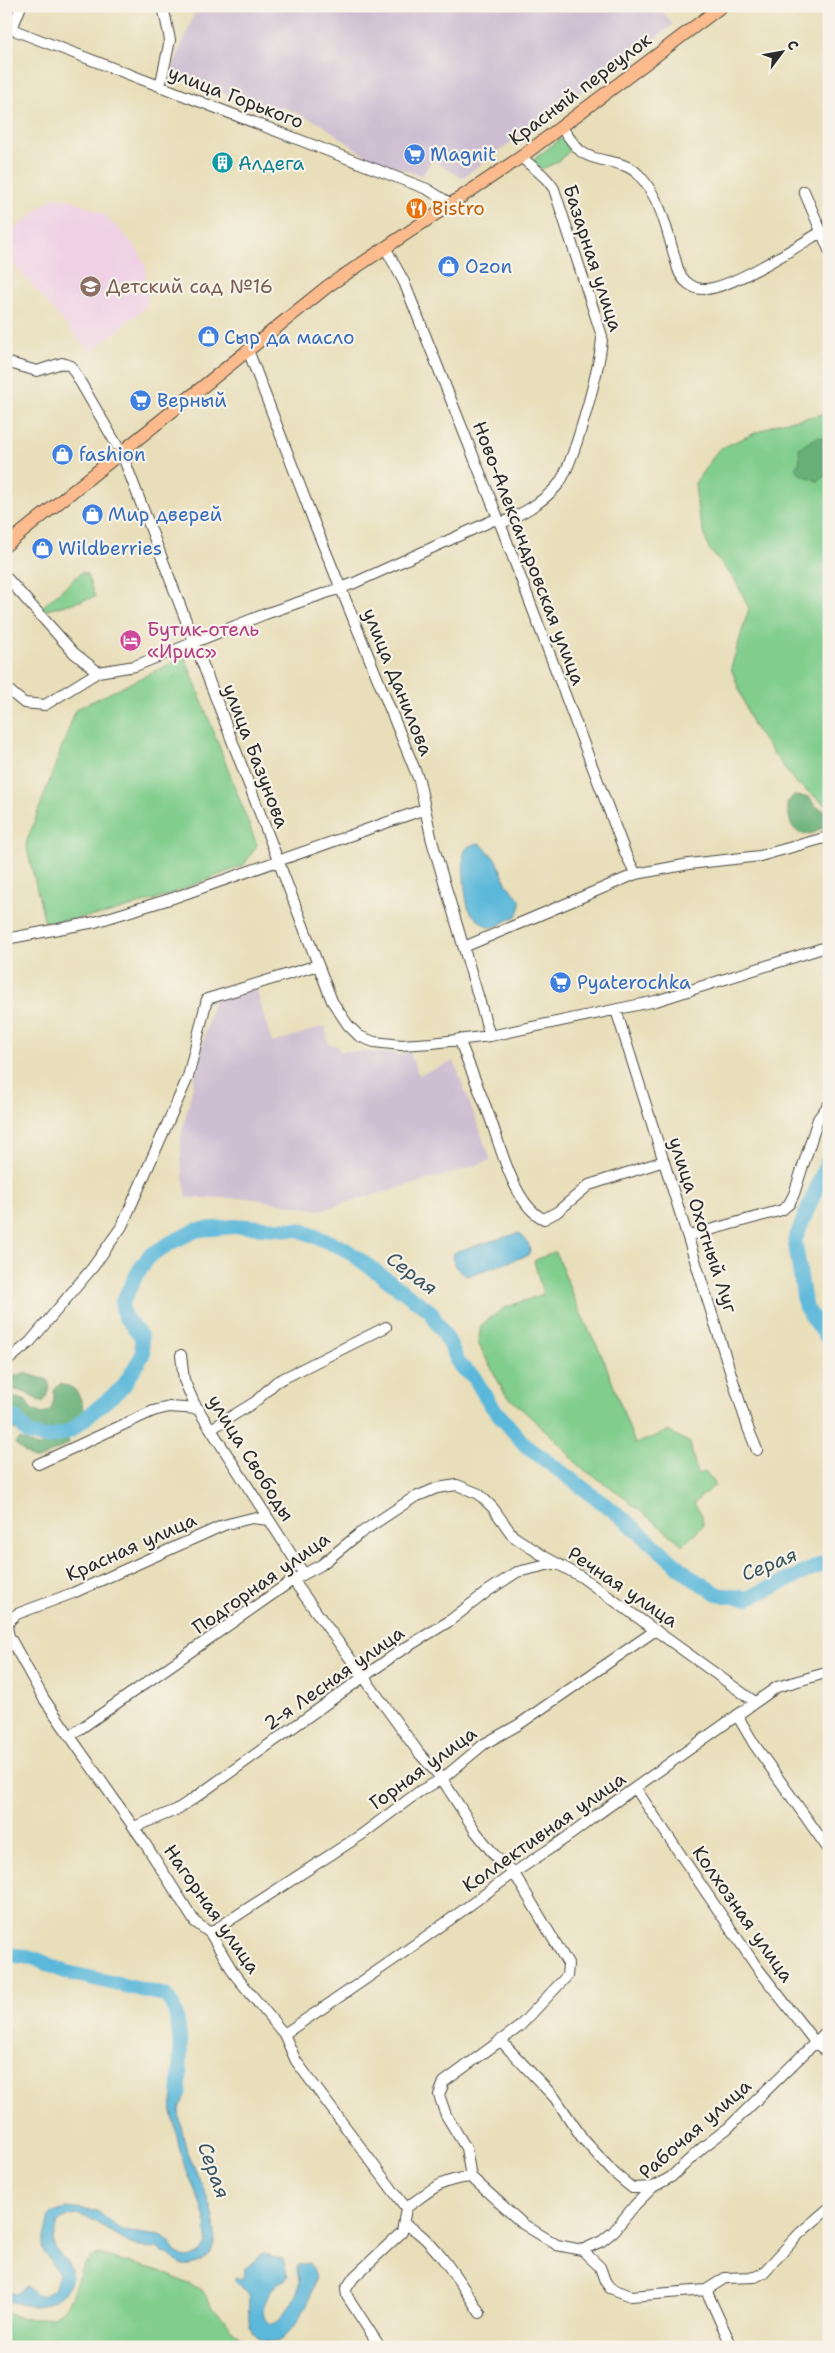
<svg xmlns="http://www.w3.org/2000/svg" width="835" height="2353" viewBox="0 0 835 2353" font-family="'Shantell Sans',sans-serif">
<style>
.built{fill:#efd0e5}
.industrial{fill:#cdbed2}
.green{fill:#80cd8c;stroke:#567c5c}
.forest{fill:#68b078;stroke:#4a6e52}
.water{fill:#5cb8da;stroke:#447282}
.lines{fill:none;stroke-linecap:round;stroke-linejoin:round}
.river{stroke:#5cb8da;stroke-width:15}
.minor-casing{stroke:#474640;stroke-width:12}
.major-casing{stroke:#474640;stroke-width:14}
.minor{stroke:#fff;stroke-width:10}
.major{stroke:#fbbb8c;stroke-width:12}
.labels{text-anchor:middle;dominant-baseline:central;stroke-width:4.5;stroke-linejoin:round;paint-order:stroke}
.street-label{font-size:19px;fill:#2b2b2b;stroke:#f7f3e8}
.shop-label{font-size:19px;fill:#366cbe;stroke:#f7f3e8;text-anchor:start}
.culture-label{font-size:19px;fill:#0d838f;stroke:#f7f3e8;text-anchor:start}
.food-label{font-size:19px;fill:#c56008;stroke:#f7f3e8;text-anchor:start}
.education-label{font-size:19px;fill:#785e54;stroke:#f7f3e8;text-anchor:start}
.hotel-label{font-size:19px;fill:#b23c85;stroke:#f7f3e8;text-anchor:start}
.water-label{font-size:20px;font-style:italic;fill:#3a5560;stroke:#f7f3e8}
</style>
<rect width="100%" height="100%" fill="#f7f3e8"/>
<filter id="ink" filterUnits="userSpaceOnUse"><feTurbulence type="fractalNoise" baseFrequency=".02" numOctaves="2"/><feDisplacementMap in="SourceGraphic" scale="10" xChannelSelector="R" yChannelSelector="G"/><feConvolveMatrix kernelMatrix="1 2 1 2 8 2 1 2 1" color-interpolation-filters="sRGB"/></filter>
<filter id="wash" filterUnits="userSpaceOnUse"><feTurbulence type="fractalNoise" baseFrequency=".0096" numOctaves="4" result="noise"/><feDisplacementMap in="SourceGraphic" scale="20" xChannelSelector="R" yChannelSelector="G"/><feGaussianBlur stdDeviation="1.12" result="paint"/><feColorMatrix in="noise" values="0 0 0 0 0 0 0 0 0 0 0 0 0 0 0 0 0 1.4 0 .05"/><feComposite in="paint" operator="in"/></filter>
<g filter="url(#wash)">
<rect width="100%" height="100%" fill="#e8deb9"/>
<path class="built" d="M53 197 72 200 105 215 136 247 146 266 147 306 90 353 6 255V237Z"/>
<path class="industrial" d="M197 6H659L673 25 462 178 432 160 422 176 369 158 321 124 283 107 273 113 171 73Z
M256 988 272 1043 325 1026 329 1045 338 1046 339 1051 394 1053 396 1056 409 1051 419 1075 454 1061 491 1160 457 1172 319 1210 249 1198H187L181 1165V1136L213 1000Z"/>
<path class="green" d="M564 136 569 140C569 143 570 146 569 149 568 157 549 167 541 169L533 160Z
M829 413V807L795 782 753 726 731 668 749 608 735 580 709 549 698 513 695 483 719 449 778 423Z
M82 572 87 574 95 597 47 610 41 608Z
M185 657 257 845 244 865 163 897 106 914 45 923 26 844 76 709Z
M555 1251 580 1312 604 1360 635 1444 668 1431 690 1443 697 1474 706 1472 715 1485 694 1503 702 1515 703 1526 683 1545 613 1489 580 1467 555 1439 505 1394 478 1343 481 1325 504 1308 543 1294 534 1261Z
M98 2254 160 2271 202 2290 213 2307 249 2347H6V2312C16 2318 24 2318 36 2318 85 2320 66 2265 98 2254Z"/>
<path class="forest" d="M818 437 827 439 829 473 818 481 800 474 795 468 800 462 799 448Z
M793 796 809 797 815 806 829 813V827H823C813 836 798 838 791 824 789 818 788 810 787 803Z
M6 1373 13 1377 24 1373 48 1380 50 1388 43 1403 24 1392 11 1389 10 1392 15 1398 25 1400 31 1409 42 1414C54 1411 54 1401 54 1390L60 1384C64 1385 69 1386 72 1388 83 1394 87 1418 79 1427 76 1431 69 1432 64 1434L52 1427 51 1429 56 1434 53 1439 49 1441 26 1427 16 1430 6 1428Z
M61 1436 67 1437 69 1443 40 1459H33L15 1444 19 1439 38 1447 44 1444H54Z"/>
<path class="water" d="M480 843 497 861 507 885 520 899V909L516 916 499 925 489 928C481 922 474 918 469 909 465 902 462 861 464 853 466 846 473 844 480 843Z
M519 1233C526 1240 532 1245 529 1255L467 1276C458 1271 453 1266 452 1255L457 1251Z
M182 2074C183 2081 186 2094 183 2101 181 2105 179 2106 179 2111 180 2121 183 2135 185 2145 193 2172 245 2253 190 2265 176 2268 173 2252 161 2253L158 2249C145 2249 132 2246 121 2239 103 2227 79 2203 58 2223 57 2230 51 2238 54 2245 57 2256 69 2260 71 2271 76 2290 50 2307 33 2306 25 2306 15 2302 6 2301V2292L16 2294 27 2286 35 2295 42 2296 54 2290 59 2274 43 2251 42 2246 49 2217 53 2212 65 2208 97 2211 122 2231 161 2236 171 2243 175 2252 187 2258C230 2250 191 2186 184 2164 178 2148 176 2129 172 2112 170 2101 176 2089 175 2075Z
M263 2254 283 2259 288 2277C284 2281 278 2282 275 2286 266 2297 255 2319 273 2324 284 2317 297 2298 299 2284 300 2277 295 2272 298 2265L310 2263C326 2280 295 2333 277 2342 245 2343 248 2318 249 2295L234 2279 235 2277 243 2279 244 2269C252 2264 255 2258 263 2254Z"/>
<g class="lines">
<path class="river" d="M829 1158 795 1240 805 1306 829 1341
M6 1412 16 1419 29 1434 47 1438 70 1431 123 1387 143 1354 141 1336 124 1316 122 1303 137 1274 149 1256 172 1242 197 1230 240 1226 300 1230 345 1249 430 1311 450 1344 460 1366 474 1377 490 1404 525 1445 619 1515 692 1578 719 1595 748 1598 829 1561
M6 1954 34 1958 65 1972 165 1995C185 2015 180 2067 179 2093"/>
</g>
</g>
<g filter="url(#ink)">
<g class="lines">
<defs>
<path id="minor" d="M6 27 427 189 451 204
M12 29 21 6
M160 87 170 40 163 6
M561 127C568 135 575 148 583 153 601 164 624 159 639 175 663 201 668 236 678 269 682 281 693 290 706 289 734 287 796 247 821 232
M804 191 829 250
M385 247 404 282 498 518 626 855 636 874
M248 350 315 525 419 780 432 841 490 1036
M6 362 37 371 62 363 71 366 122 454 332 1001 348 1025 359 1036 374 1042 401 1045 432 1043 490 1036 656 1001 829 946
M500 524C521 514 541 504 557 486 573 468 602 361 602 336L554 189C546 175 533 168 521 157
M6 577 74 653 98 672
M6 688 24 703 45 705 98 672 135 666 265 614 352 584 498 518
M6 939 95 922 173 898 425 809
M464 947 636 874 689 864 760 856 828 837
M616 1010 748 1428 757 1450
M459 1039C469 1065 479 1090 489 1115 500 1144 514 1206 544 1219L557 1212 589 1185 664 1161
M688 1236 782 1210 789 1204 794 1194 818 1119 829 1104
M181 1355 184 1380 194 1403 304 1574
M6 1362 30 1342 93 1267 122 1226 188 1077 207 999 318 965
M211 1429 255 1402 276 1382 386 1327
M38 1464 153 1411 169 1407 199 1409
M269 1520 252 1518 224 1525 73 1593 17 1614 10 1620 7 1627 9 1636 44 1699 144 1842 195 1922 210 1933 235 1975 284 2034 296 2061 406 2208
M293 1580 419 1753 442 1779 476 1832 496 1857 514 1873 568 1964 567 1976 519 2027 444 2082 439 2095 446 2115 466 2148 471 2177 523 2224 557 2245 582 2250 602 2241 614 2231 635 2205 653 2187 671 2177 702 2148 728 2128 829 2029
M737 1715 754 1744 829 1850
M70 1736 293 1580 321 1565 359 1534 413 1498 437 1488 457 1485 479 1494 493 1508 513 1536 545 1557 580 1576 755 1702
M636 1789 756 1966 815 2042 829 2054
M134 1827 176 1810 193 1799 397 1653 448 1622 488 1591 517 1572 556 1563
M210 1933 361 1835 420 1791 442 1779 484 1744 518 1725 656 1630
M284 2034C360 1984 434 1932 507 1878 535 1857 565 1841 591 1819L777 1687 829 1672
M500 2040 555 2098 583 2139 614 2173 632 2188 653 2187
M405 2225C431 2234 465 2290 480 2313
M582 2250 600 2267 605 2281 610 2288 631 2296 706 2290 725 2278 755 2277 763 2273 800 2233 829 2208
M706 2290 732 2347
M380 2347 347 2296 346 2289 354 2277 402 2232 406 2208C431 2190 439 2180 471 2177"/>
<path id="major" d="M6 545 328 286 521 157 722 6"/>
</defs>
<use href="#minor" class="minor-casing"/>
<use href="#major" class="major-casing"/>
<use href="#minor" class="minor"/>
<use href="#major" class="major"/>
</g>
</g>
<defs>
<symbol id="supermarket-disc" viewBox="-11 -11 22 22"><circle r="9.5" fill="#3f7fe0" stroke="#f7f3e8"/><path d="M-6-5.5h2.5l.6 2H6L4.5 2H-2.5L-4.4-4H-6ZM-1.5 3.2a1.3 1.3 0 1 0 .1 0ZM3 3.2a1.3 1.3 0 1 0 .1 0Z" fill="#fff"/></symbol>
<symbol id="building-disc" viewBox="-11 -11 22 22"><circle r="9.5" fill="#0f9aa8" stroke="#f7f3e8"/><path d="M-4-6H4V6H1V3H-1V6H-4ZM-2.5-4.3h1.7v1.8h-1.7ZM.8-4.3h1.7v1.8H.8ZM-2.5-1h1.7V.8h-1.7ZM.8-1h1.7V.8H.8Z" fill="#fff"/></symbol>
<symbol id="restaurant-disc" viewBox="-11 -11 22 22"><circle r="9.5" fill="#e8710a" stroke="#f7f3e8"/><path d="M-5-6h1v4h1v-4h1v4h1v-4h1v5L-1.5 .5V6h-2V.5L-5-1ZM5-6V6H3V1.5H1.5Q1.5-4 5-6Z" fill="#fff"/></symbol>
<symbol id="shop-disc" viewBox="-11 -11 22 22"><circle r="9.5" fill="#3f7fe0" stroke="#f7f3e8"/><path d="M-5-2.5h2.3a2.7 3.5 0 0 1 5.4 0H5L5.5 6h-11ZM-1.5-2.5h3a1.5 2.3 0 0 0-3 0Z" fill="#fff"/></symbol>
<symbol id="school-disc" viewBox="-11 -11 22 22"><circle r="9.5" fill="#8d6e63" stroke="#f7f3e8"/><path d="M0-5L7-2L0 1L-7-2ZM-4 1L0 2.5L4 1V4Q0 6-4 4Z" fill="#fff"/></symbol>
<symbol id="hotel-disc" viewBox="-11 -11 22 22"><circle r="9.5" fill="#d1479c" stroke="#f7f3e8"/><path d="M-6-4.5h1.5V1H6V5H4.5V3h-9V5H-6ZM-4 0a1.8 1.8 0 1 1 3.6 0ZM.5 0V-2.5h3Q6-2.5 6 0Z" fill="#fff"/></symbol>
</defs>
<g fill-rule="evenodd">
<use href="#supermarket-disc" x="402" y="142" width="25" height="25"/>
<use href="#building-disc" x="210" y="150" width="25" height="25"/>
<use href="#restaurant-disc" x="404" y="196" width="25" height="25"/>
<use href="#shop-disc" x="436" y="254" width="25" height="25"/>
<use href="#school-disc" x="78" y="274" width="25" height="25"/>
<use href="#shop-disc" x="196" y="324" width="25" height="25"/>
<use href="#supermarket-disc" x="128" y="388" width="25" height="25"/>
<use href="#shop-disc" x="50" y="442" width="25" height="25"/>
<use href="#shop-disc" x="80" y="502" width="25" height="25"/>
<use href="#shop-disc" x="30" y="536" width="25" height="25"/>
<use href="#hotel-disc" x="118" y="628" width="25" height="25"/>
<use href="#supermarket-disc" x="548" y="970" width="25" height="25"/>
</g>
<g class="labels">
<g class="street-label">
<text transform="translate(580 89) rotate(-37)">Красный переулок</text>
<text transform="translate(236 97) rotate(21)">улица Горького</text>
<text transform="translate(593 258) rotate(72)">Базарная улица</text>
<text transform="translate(529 553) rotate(69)">Ново-Александровская улица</text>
<text transform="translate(398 682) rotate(68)">улица Данилова</text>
<text transform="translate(256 756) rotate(69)">улица Базунова</text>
<text transform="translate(703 1225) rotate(72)">улица Охотный Луг</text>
<text transform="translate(251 1458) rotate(58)">улица Свободы</text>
<text transform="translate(131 1547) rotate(-24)">Красная улица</text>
<text transform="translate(261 1583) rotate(-35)">Подгорная улица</text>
<text transform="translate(623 1587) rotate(34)">Речная улица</text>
<text transform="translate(334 1678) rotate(-35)">2-я Лесная улица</text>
<text transform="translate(423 1768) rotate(-36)">Горная улица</text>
<text transform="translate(544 1832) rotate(-35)">Коллективная улица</text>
<text transform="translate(212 1909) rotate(55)">Нагорная улица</text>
<text transform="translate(743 1914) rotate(55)">Колхозная улица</text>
<text transform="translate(695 2129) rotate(-41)">Рабочая улица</text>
</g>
<g class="shop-label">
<text x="430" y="154">Magnit</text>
<text x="465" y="266">Ozon</text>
<text x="224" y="337">Сыр да масло</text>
<text x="157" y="400">Верный</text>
<text x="79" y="454">fashion</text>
<text x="108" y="514">Мир дверей</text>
<text x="58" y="548">Wildberries</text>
<text x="577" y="982">Pyaterochka</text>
</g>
<g class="culture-label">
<text x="238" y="163">Алдега</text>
</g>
<g class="food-label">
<text x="432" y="208">Bistro</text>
</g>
<g class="education-label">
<text x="106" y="286">Детский сад №16</text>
</g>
<g class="hotel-label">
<text x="147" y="629">Бутик-отель<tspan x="147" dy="22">«Ирис»</tspan></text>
</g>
<g class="water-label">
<text transform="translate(412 1273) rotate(37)">Серая</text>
<text transform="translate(769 1564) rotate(-22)">Серая</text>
<text transform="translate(214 2170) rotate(70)">Серая</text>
</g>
</g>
<rect width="835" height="2353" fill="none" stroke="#f7f3e8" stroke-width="25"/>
<g transform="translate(782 52) rotate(58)" stroke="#f7f3e8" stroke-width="4" paint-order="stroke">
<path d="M0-4L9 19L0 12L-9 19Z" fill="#2b2b2b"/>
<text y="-8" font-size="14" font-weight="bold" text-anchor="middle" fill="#2b2b2b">С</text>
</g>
</svg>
